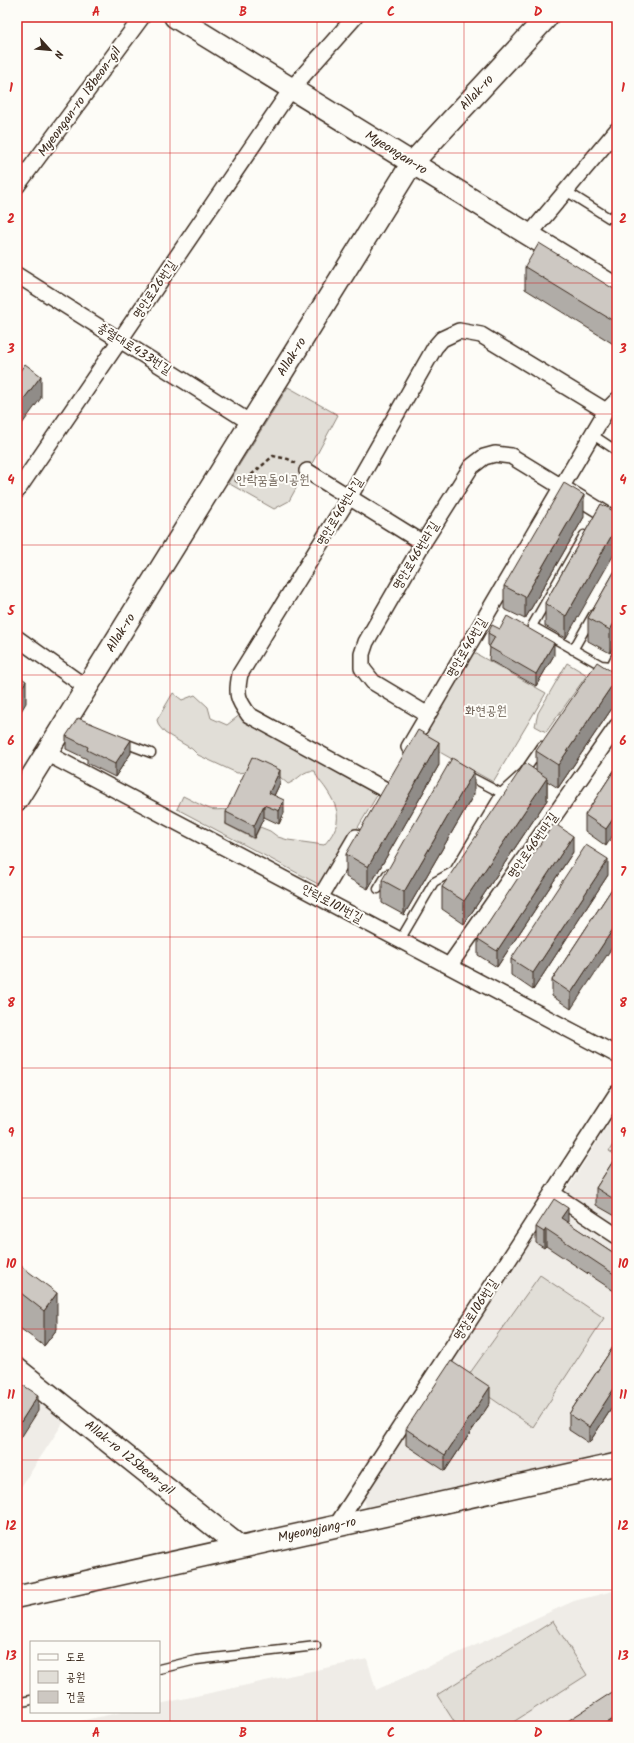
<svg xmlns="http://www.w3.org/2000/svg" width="634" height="1743" viewBox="0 0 634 1743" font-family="Kalam,'Poor Story',sans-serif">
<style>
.built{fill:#efece7}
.green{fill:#e1ded7;stroke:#8e847a}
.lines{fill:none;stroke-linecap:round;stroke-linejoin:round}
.service-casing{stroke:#3b2a1e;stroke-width:11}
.minor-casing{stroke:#3b2a1e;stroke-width:18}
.secondary-casing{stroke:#3b2a1e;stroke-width:24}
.path{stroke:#3b2a1e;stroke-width:2.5;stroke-dasharray:4 3;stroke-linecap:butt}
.service{stroke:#fdfcf7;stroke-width:8}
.minor{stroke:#fdfcf7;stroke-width:15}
.secondary{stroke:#fdfcf7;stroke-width:21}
.wall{fill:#b0aca7;stroke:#3b2a1e}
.shaded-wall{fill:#908c88;stroke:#3b2a1e}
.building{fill:#cdc8c2;stroke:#3b2a1e}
.grid{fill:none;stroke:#d62828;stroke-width:1;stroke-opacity:0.55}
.labels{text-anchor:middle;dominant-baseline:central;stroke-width:4;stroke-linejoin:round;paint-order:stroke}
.street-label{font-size:13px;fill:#3b2a1e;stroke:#fdfcf7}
.park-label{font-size:13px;fill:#64574c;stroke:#fdfcf7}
.neatline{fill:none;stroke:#d62828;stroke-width:1.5}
.grid-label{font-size:13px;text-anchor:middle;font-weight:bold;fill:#d62828}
</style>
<rect width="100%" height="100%" fill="#fdfcf7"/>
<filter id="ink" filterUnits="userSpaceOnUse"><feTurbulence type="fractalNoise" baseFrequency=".025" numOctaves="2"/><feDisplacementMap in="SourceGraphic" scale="8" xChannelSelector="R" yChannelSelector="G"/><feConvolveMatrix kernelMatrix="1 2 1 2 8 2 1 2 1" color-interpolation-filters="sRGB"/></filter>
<g filter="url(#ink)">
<path class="built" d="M617 1111V1228L564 1194Z
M561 1211 617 1247V1453L367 1510 363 1495 551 1212Z
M17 1376 67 1417 17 1493Z
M617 1590V1726H57L122 1712H159V1704L367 1659 376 1690 574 1601Z"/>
<path class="green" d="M288 387 338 415 309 469 304 474 289 501 274 509 228 483Z
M473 652 546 693 493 782 420 741Z
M567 663 587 675 546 732 535 726 538 713Z
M173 693 182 700 195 695 208 707 211 718 227 725 241 714 381 789 331 872 318 884 177 809 183 796C192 800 201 806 210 809 217 811 223 808 230 811V814L225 824 254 839 260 827 270 831 278 837 288 840 324 845C342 825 341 811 326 789 322 783 317 779 315 771 303 769 299 780 288 784L280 777 246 772 237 773 198 755 192 749 165 733 159 726 157 720Z
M617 1138V1156L609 1151Z
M540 1275 604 1318 533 1427 465 1380Z
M553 1621 587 1675 507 1726H457L437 1695Z"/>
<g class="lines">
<defs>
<path id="service" d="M566 191 609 218 617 213
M593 435 617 451
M584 535 532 626 601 665 611 666 617 654
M573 650 593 615
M122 742 151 753
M465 774 501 793
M378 889 387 874
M400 940 434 882 454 871 501 793 524 772 542 746
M159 1669 196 1660 316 1646
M17 1703 31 1700"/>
<path id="minor" d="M17 186 142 17
M529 235 617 130
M17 275 251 423
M307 471 423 543
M17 491 292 88 355 17
M17 638 87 688
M428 715 373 682 362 668V654L366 642 423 543 471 467 484 457 495 454 511 456 617 521
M409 747 606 411 617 400
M46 753 617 1055
M384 789 249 715C237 699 236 694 240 674L350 496 435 347 442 339 459 331 481 335 606 411
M320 898 356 837
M449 966 617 726
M552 1193 617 1236
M336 1526 617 1093"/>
<path id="secondary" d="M175 17 617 289
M17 800 412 163 547 17
M17 1369 240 1547
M17 1597 617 1464"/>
</defs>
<use href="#service" class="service-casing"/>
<use href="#minor" class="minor-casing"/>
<use href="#secondary" class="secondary-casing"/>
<path class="path" d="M235 480 241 484 273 456 288 459 297 464"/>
<use href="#service" class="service"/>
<use href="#minor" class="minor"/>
<use href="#secondary" class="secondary"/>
</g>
<path class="wall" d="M525 267 617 291 615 345 525 289Z
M601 504 566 638 545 626V603Z
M584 517 525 619 504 609V586Z
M617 567 610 653 588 641V618Z
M500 629 554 655 536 686 489 660 490 647 488 645V633Z
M617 675V701L558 788 547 781V800L464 924 442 909V887L536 770V751Z
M66 736 131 753 115 777 87 763V759L66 749Z
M439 765 368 889 346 877V854Z
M617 766 606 846 585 831V815Z
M280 783 274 796 284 813 279 824 264 817 254 838 226 824V812Z
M474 794 404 915 382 903V880Z
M573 852 497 967 478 955V939Z
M608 875 533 990 511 975V959Z
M617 881 571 1009 552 996V980Z
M617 1155V1217L596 1205V1188Z
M568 1223 617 1255V1293L546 1246 544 1248 536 1243V1227Z
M17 1263 57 1329 44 1346 17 1326Z
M617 1341V1400L589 1443 569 1430V1414Z
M490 1403 445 1471 406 1445V1429Z"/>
<path class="shaded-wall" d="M617 318V341L615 345V322Z
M41 376V398L17 431V408Z
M584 495V517L525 619V597Z
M617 526V549L566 638V616Z
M617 618V640L610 653V630Z
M554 643V655L536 686V674Z
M617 678V701L558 788V765Z
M26 681V703L17 718V695Z
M131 740V753L115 777V764Z
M439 742V765L368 889V867Z
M280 770V783L269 806V793Z
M474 771V794L404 915V892Z
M547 778V800L464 924V901Z
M284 800V813L279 824V811Z
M264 805V817L254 838V826Z
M617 813V829L606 846V829Z
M573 836V852L497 967V951Z
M608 859V875L533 990V973Z
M617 923V940L571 1009V993Z
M568 1208V1224L561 1218Z
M546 1229V1246L544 1248V1232Z
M57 1293V1329L44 1346V1311Z
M617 1384V1400L589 1443V1427Z
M490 1387V1403L445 1471V1455Z
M38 1395V1411L17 1444V1428Z
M617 1716V1726H601Z"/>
<path class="building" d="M539 243 617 291V318L615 322 525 267Z
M25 364 41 376 17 408V375Z
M564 483 584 495 525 597 504 586Z
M601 504 617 513V526L566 616 545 603Z
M617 567V618L610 630 588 618Z
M507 616 554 643 536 674 489 647 495 637 488 633 492 625 500 629Z
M597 662 617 675V678L558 765 536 751Z
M17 675 26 681 17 695Z
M78 718 131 740 115 764 87 750 88 747 66 736Z
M418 730 439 742 368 867 346 854Z
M252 757 280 770 269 793 284 800 279 811 264 805 254 826 226 812Z
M452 758 474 771 404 892 382 880Z
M525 763 547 778 464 901 442 887Z
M617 766V813L606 829 585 815Z
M554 823 573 836 497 951 478 939Z
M586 845 608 859 533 973 511 959Z
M617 881V923L571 993 552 980Z
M617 1155V1201L596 1188Z
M554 1199 568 1208 561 1218 617 1255V1276L546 1229 544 1232 536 1227Z
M17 1263 57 1293 44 1311 17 1290Z
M617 1341V1384L589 1427 569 1414Z
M451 1361 490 1387 445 1455 406 1429Z
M18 1382 38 1395 17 1428V1383Z
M617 1689V1716L601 1726H560Z"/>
</g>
<path class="grid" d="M170 17V1726M317 17V1726M464 17V1726M17 153H617M17 283H617M17 414H617M17 545H617M17 675H617M17 806H617M17 937H617M17 1068H617M17 1198H617M17 1329H617M17 1460H617M17 1590H617"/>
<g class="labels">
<g class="street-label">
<text transform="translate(477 93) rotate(-47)">Allak-ro</text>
<text transform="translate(80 102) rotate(-54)">Myeongan-ro 18beon-gil</text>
<text transform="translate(396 153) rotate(32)">Myeongan-ro</text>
<text transform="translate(155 290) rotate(-56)">명안로26번길</text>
<text transform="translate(134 349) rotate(32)">충렬대로433번길</text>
<text transform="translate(292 357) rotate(-58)">Allak-ro</text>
<text transform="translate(340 512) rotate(-59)">명안로46번나길</text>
<text transform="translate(416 556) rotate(-59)">명안로46번라길</text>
<text transform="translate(121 633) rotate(-58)">Allak-ro</text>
<text transform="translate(467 648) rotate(-60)">명안로46번길</text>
<text transform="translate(533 846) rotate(-55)">명안로46번마길</text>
<text transform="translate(332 904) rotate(28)">안락로101번길</text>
<text transform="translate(476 1310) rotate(-57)">명장로106번길</text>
<text transform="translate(129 1458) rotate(39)">Allak-ro 125beon-gil</text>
<text transform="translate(317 1530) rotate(-12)">Myeongjang-ro</text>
</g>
<g class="park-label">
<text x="273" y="480">안락꿈돌이공원</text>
<text x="486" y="711">화현공원</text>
</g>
</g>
<rect width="634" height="1743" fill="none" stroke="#fdfcf7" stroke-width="44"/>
<rect x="30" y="1641" width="130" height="72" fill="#fdfcf7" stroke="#afa8a0"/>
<rect x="38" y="1654" width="20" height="6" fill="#fdfcf7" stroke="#afa8a0"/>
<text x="66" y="1661" font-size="12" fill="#3b2a1e">도로</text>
<rect x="38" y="1671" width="20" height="12" fill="#e1ded7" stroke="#afa8a0"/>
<text x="66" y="1681" font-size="12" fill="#3b2a1e">공원</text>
<rect x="38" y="1691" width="20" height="12" fill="#cdc8c2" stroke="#afa8a0"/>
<text x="66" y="1701" font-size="12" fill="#3b2a1e">건물</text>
<g transform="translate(50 50) rotate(117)" stroke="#fdfcf7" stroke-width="3" paint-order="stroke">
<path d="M0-3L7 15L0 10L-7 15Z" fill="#3b2a1e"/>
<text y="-6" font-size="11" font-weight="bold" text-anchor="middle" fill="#3b2a1e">N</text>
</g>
<rect x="22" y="22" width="590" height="1699" class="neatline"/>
<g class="grid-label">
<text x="96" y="16">A</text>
<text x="243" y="16">B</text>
<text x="391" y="16">C</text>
<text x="538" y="16">D</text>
<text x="11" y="92">1</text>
<text x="623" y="92">1</text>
<text x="11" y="223">2</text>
<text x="623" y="223">2</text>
<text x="11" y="353">3</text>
<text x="623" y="353">3</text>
<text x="11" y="484">4</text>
<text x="623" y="484">4</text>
<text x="11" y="615">5</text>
<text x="623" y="615">5</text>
<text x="11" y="745">6</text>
<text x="623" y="745">6</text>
<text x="11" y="876">7</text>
<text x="623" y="876">7</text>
<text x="11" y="1007">8</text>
<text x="623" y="1007">8</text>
<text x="11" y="1137">9</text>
<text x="623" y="1137">9</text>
<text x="11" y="1268">10</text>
<text x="623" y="1268">10</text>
<text x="11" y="1399">11</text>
<text x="623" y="1399">11</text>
<text x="11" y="1530">12</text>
<text x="623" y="1530">12</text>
<text x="11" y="1660">13</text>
<text x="623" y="1660">13</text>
<text x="96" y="1737">A</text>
<text x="243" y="1737">B</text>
<text x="391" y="1737">C</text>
<text x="538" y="1737">D</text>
</g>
</svg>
